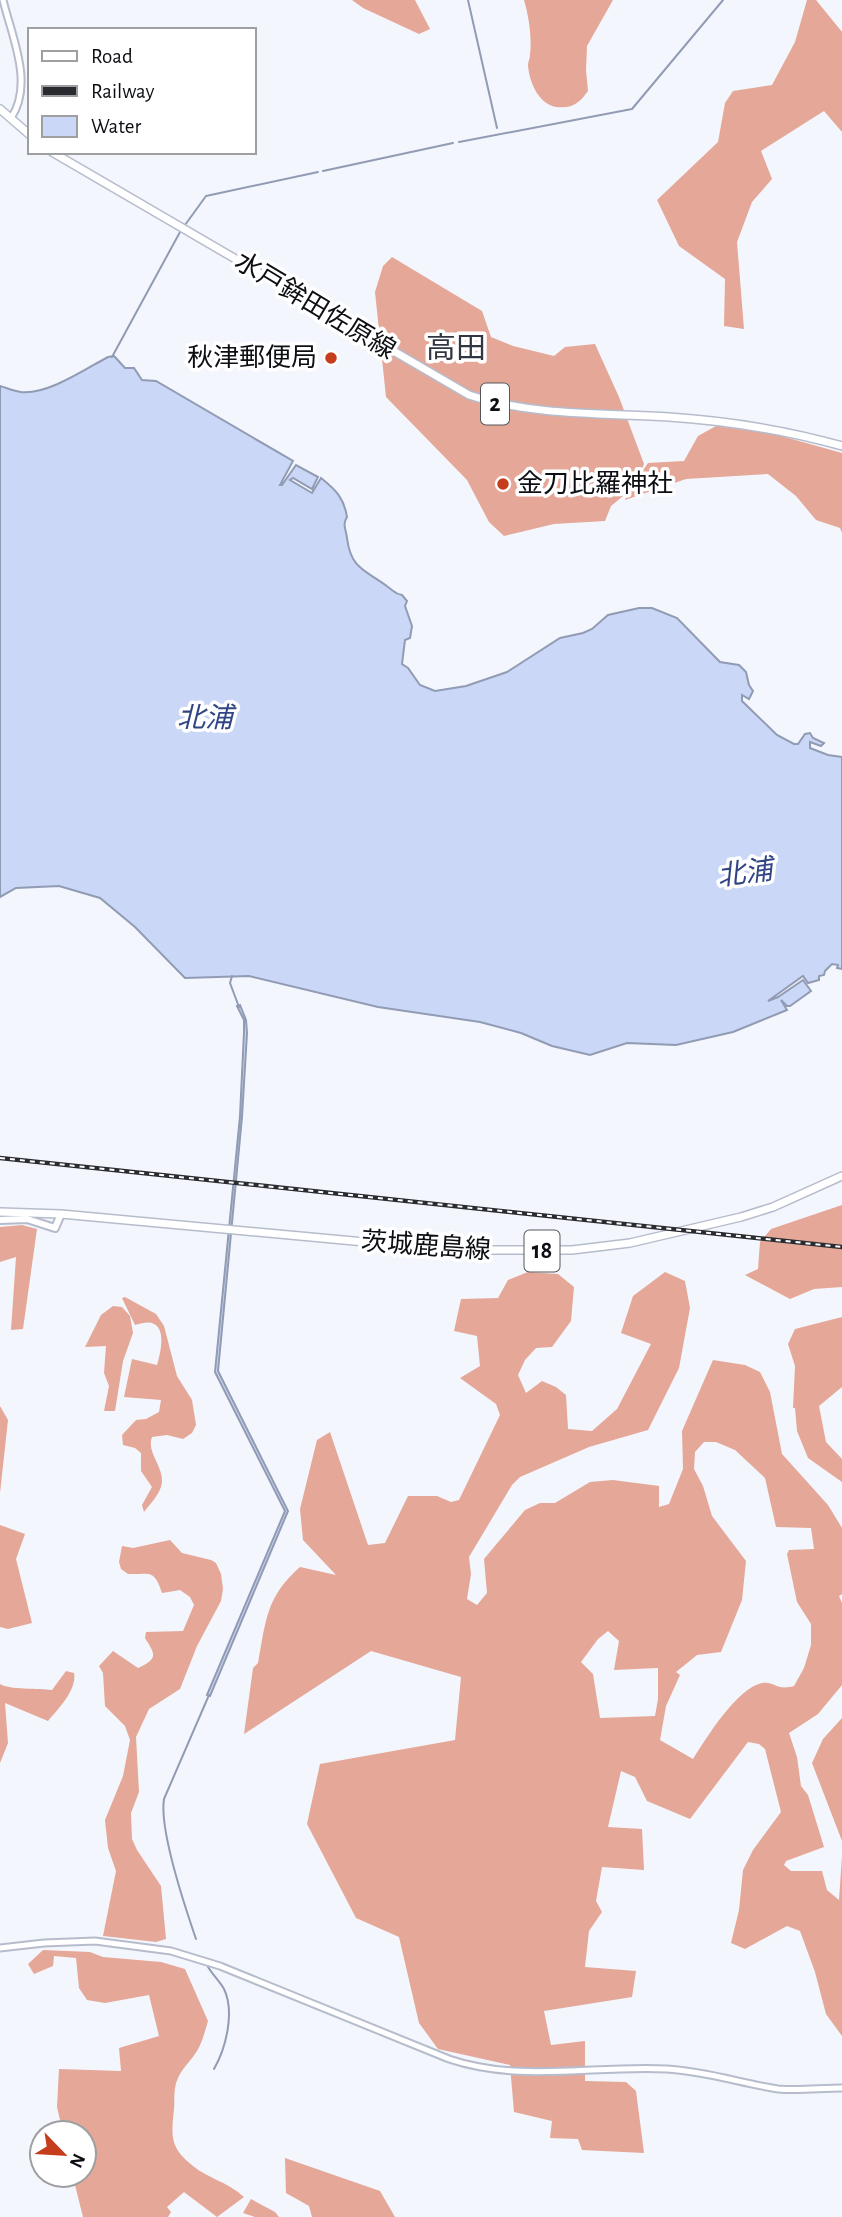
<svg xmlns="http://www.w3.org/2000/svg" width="842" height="2217" viewBox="0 0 842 2217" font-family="'Alegreya Sans','Noto Sans JP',sans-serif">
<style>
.forest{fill:#e5a798;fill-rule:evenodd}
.water{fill:#cad7f7;stroke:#919bb3;stroke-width:2}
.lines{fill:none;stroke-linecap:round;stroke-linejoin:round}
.stream{stroke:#919bb3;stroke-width:2}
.tertiary-casing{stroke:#b6bccc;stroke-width:9}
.secondary-casing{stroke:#b6bccc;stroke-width:10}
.primary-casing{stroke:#b6bccc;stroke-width:10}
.tertiary{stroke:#fff;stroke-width:5}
.secondary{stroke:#fff;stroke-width:6}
.primary{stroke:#fff;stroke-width:7}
.rail-casing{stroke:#292b30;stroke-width:4.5}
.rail{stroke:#fff;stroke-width:2;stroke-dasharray:5;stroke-linecap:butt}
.poi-dot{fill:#c63d1b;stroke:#fff;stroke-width:2.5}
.labels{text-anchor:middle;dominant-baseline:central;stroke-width:7;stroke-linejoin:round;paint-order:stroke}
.shield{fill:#fff;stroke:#55565a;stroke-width:2}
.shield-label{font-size:24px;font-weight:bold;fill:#0c0e13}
.street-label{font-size:26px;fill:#0c0e13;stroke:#fff}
.poi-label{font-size:26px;fill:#0c0e13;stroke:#fff;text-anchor:end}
.water-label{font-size:28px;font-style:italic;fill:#314584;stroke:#fff}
.quarter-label{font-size:30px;fill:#313642;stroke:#fff}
</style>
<rect width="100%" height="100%" fill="#f3f6fc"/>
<path class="forest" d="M352 0H415L430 29 419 34 363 8Z
M524 0H613L587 46 586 70 588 91C580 102 573 109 557 107 539 105 529 82 528 65 528 62 530 58 530 55 532 37 529 17 524 0Z
M807 0H816L842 32V132L824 111 761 151 772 179 752 202 737 242 744 329 724 326 725 279 679 246 657 200 718 142 725 103 733 91 772 85 795 42Z
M392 257 482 311 491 337 513 346 554 356 565 347 595 344 619 397 644 464 638 478 648 463 684 461 698 436 716 426 774 434 842 453V533L840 528 816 520 796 496 768 474 686 479 625 500 629 491 611 506 605 521 554 524 504 536 489 522 467 480 386 397 375 292 383 266Z
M842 1205V1287L814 1289 790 1299 745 1275 758 1269 760 1242 771 1229Z
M22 1225 37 1229 23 1329 11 1330 16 1257 0 1262V1227Z
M528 1272 558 1274 574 1287 571 1321 552 1347 536 1348 525 1360 518 1375 526 1393 542 1381 556 1387 566 1395 568 1429 592 1431 617 1409 651 1344 621 1333 633 1296 665 1272 685 1281 690 1308 679 1368 648 1430 589 1447 520 1477 512 1485 469 1557 471 1574 467 1599 477 1605 487 1593 484 1559 525 1510 540 1503H555L590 1482 613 1480 659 1486V1507L669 1504 683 1469 682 1431 713 1360 745 1365 760 1372 770 1392 782 1454 828 1505 842 1528V1594L839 1596 842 1603V1685L818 1714 789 1733 797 1757 801 1786 808 1795 824 1847 786 1861 784 1865 791 1871H822L827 1890 839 1900 842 1856V2036L826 2014 815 1972 800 1931 787 1926 745 1949 731 1943 739 1910 743 1870 753 1850 781 1812 765 1749 759 1744 748 1742 690 1819 647 1801 635 1777 621 1771 608 1827 642 1829 644 1870 602 1867 596 1901 602 1912 589 1931 585 1967 636 1971 632 1997 544 2011 551 2045 585 2041V2081L626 2082 636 2091 644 2153 582 2150 578 2139 550 2138 552 2121 514 2112 510 2065 438 2049 419 2023 399 1937 356 1918 307 1824 320 1764 455 1740 461 1677 371 1651 244 1734 253 1668 258 1663C266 1620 266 1597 300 1567L336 1575 303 1540 300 1509 317 1440 330 1432 368 1545 385 1543 408 1496H437L451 1502 459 1500 500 1415 496 1404 460 1378 480 1366 477 1336 454 1331 461 1299 498 1298 508 1280ZM704 1442H716L735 1450 765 1478 776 1527 811 1528 814 1549 789 1550 787 1554 797 1602 811 1624V1645L804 1668 794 1686C776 1691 775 1681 762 1683 737 1688 707 1737 693 1759L660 1740 666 1706 680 1675 676 1672 697 1655 721 1652 742 1600 746 1561 712 1516 703 1486 694 1469 695 1452ZM608 1631 619 1641 614 1670 658 1668V1699L655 1716 600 1718 593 1674 581 1662 598 1639Z
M125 1297 156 1314 164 1326 177 1376 192 1400 196 1425 192 1433 183 1439 167 1435 152 1437C146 1451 163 1466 162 1482 161 1493 151 1503 144 1512L142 1505 152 1487 141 1471V1453L135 1448 123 1445 122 1435 136 1420 146 1419 159 1412 161 1400 124 1397 132 1359 157 1365C163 1345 168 1313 135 1325L122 1298Z
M113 1306 122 1307 130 1316 133 1333 123 1361 115 1411H104L109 1386 104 1373 106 1346 85 1347 101 1315Z
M842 1317V1387L819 1406 826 1442 842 1459V1482L808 1458 797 1431 795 1408H793L795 1366 788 1344 795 1329Z
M0 1406 8 1420 0 1493Z
M0 1525 25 1534 16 1559 32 1623 8 1629 0 1627Z
M170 1540 182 1553 211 1560 216 1563 221 1574 223 1589 221 1601 197 1646 180 1689 149 1709 136 1737 139 1792 131 1813 132 1839 137 1850 161 1886 166 1939 156 1942 103 1936 116 1871 108 1848 105 1820 123 1776 130 1740 125 1726 105 1706 103 1673 99 1666 113 1651 138 1668C160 1658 154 1653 145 1638L146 1632 183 1631 194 1605 190 1597 180 1590 162 1593C154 1568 149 1575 128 1574L121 1569 119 1562 122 1546 133 1548Z
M66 1671 74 1673C77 1690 59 1708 48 1721L5 1703 8 1743 0 1763V1684C9 1690 39 1688 52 1690Z
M842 1718V1841L812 1763 823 1739Z
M43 1950 90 1952 103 1957 161 1962 185 1969 208 2021C205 2031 202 2043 197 2051 191 2061 182 2068 178 2078 173 2089 175 2098 174 2109 171 2137 170 2148 193 2166 209 2179 226 2181 244 2197L217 2217 184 2192 167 2207 171 2212 168 2217H83L74 2181 62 2178V2175H84V2133H63L57 2107 59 2069 121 2071 119 2048 159 2036 149 1995 105 2003 87 2000 79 1988 76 1958 54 1956 53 1966 34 1974 28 1964Z
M285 2158 380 2191 395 2217H312L309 2206 286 2193Z
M251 2199 275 2212 279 2217H255L243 2213Z"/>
<path class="water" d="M114 356 125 368H134L142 380 156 381 293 461 280 485H282L296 465 318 477 312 489 293 478 290 480 312 493 321 478C336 490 344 498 347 517 342 525 346 529 347 538 351 570 366 570 388 587 394 591 395 594 402 595L407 601 405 606 412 626 410 638 405 640 402 664 408 668 420 685 435 691 466 686 507 672 560 638 583 633 592 629 608 615 639 608H652L677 618 720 662 739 665 746 672 749 685 753 691 749 699 742 695V701L777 735 794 744H798L805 734 810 733 813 738 824 743 821 746 810 742V748L828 755 842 757V969L837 968 838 965 832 964 825 971 824 975 819 976V980L808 983 803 976 768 1001 778 997 803 980 811 991 790 1006H787L781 1000 787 1010 733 1032 676 1045 627 1043 590 1055 552 1046 521 1033 480 1022 378 1007 249 976 185 978 135 927 100 898 59 886 16 888 0 897V386C7 388 14 391 21 392 48 395 85 369 108 357Z
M240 1005 246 1020 247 1033 242 1117 218 1371 288 1511 210 1696 207 1695 285 1511 215 1372 240 1116 244 1032V1020L237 1006Z"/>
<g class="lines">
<path class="stream" d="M468 0 497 128
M459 142 632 109 723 0
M323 171 453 143
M185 225 206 196 318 172
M112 357 180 232
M232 976 230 983 239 1007
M196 1939C185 1907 159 1830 164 1799L209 1695
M208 1967C213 1975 220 1982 224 1989 235 2012 226 2048 214 2069"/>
<defs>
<path id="tertiary" d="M3 0C12 37 34 84 11 118
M0 1948 44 1943 95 1941 171 1951 220 1966 449 2059C520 2083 594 2065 667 2069 705 2071 740 2083 778 2089 799 2091 821 2088 842 2088"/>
<path id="secondary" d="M0 1220 27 1219 55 1228 61 1214"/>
<path id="primary" d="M0 109 30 135
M52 152 469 395C533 416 602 413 669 417 729 421 785 430 842 446
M0 1212 61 1214 451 1250H572L630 1243 741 1217 773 1207 842 1176"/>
</defs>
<use href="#tertiary" class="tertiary-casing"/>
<use href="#secondary" class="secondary-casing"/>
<use href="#primary" class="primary-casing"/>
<use href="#tertiary" class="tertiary"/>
<use href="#secondary" class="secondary"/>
<use href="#primary" class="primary"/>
<defs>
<path id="rail" d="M0 1158 842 1247"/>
</defs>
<use href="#rail" class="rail-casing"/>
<use href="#rail" class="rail"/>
</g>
<g class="poi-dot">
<circle cx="331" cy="358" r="7"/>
<circle cx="503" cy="484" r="7"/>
</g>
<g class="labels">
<g class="shield">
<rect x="481" y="383.5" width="28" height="41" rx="5"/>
<rect x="524.5" y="1230.5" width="35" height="41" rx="5"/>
</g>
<g class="shield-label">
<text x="495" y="404">2</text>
<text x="542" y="1251">18</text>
</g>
<g class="street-label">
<text transform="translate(315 306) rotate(31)">水戸鉾田佐原線</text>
<text transform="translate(426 1246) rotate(4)">茨城鹿島線</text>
</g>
<g class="poi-label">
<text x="317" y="358">秋津郵便局</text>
<text x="517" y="484" text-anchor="start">金刀比羅神社</text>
</g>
<g class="water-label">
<text x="205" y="719">北浦</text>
<text transform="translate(745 874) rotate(-8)">北浦</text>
</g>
<g class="quarter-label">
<text x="456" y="349">高田</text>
</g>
</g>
<rect x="28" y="28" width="228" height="126" fill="#ffffff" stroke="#9e9fa1" stroke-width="2"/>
<rect x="42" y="51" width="35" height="10" fill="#ffffff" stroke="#9e9fa1" stroke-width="2"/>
<text x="91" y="63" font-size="21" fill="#0c0e13">Road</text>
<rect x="42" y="86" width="35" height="10" fill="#292b30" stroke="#9e9fa1" stroke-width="2"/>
<text x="91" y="98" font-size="21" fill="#0c0e13">Railway</text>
<rect x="42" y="116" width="35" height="21" fill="#cad7f7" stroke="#9e9fa1" stroke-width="2"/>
<text x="91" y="133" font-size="21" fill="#0c0e13">Water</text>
<g transform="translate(63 2154) rotate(115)"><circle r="33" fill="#ffffff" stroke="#9e9fa1" stroke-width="2"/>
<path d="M0-5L12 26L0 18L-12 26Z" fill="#c63d1b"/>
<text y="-10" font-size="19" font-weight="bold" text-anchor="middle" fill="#0c0e13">N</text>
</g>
</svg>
